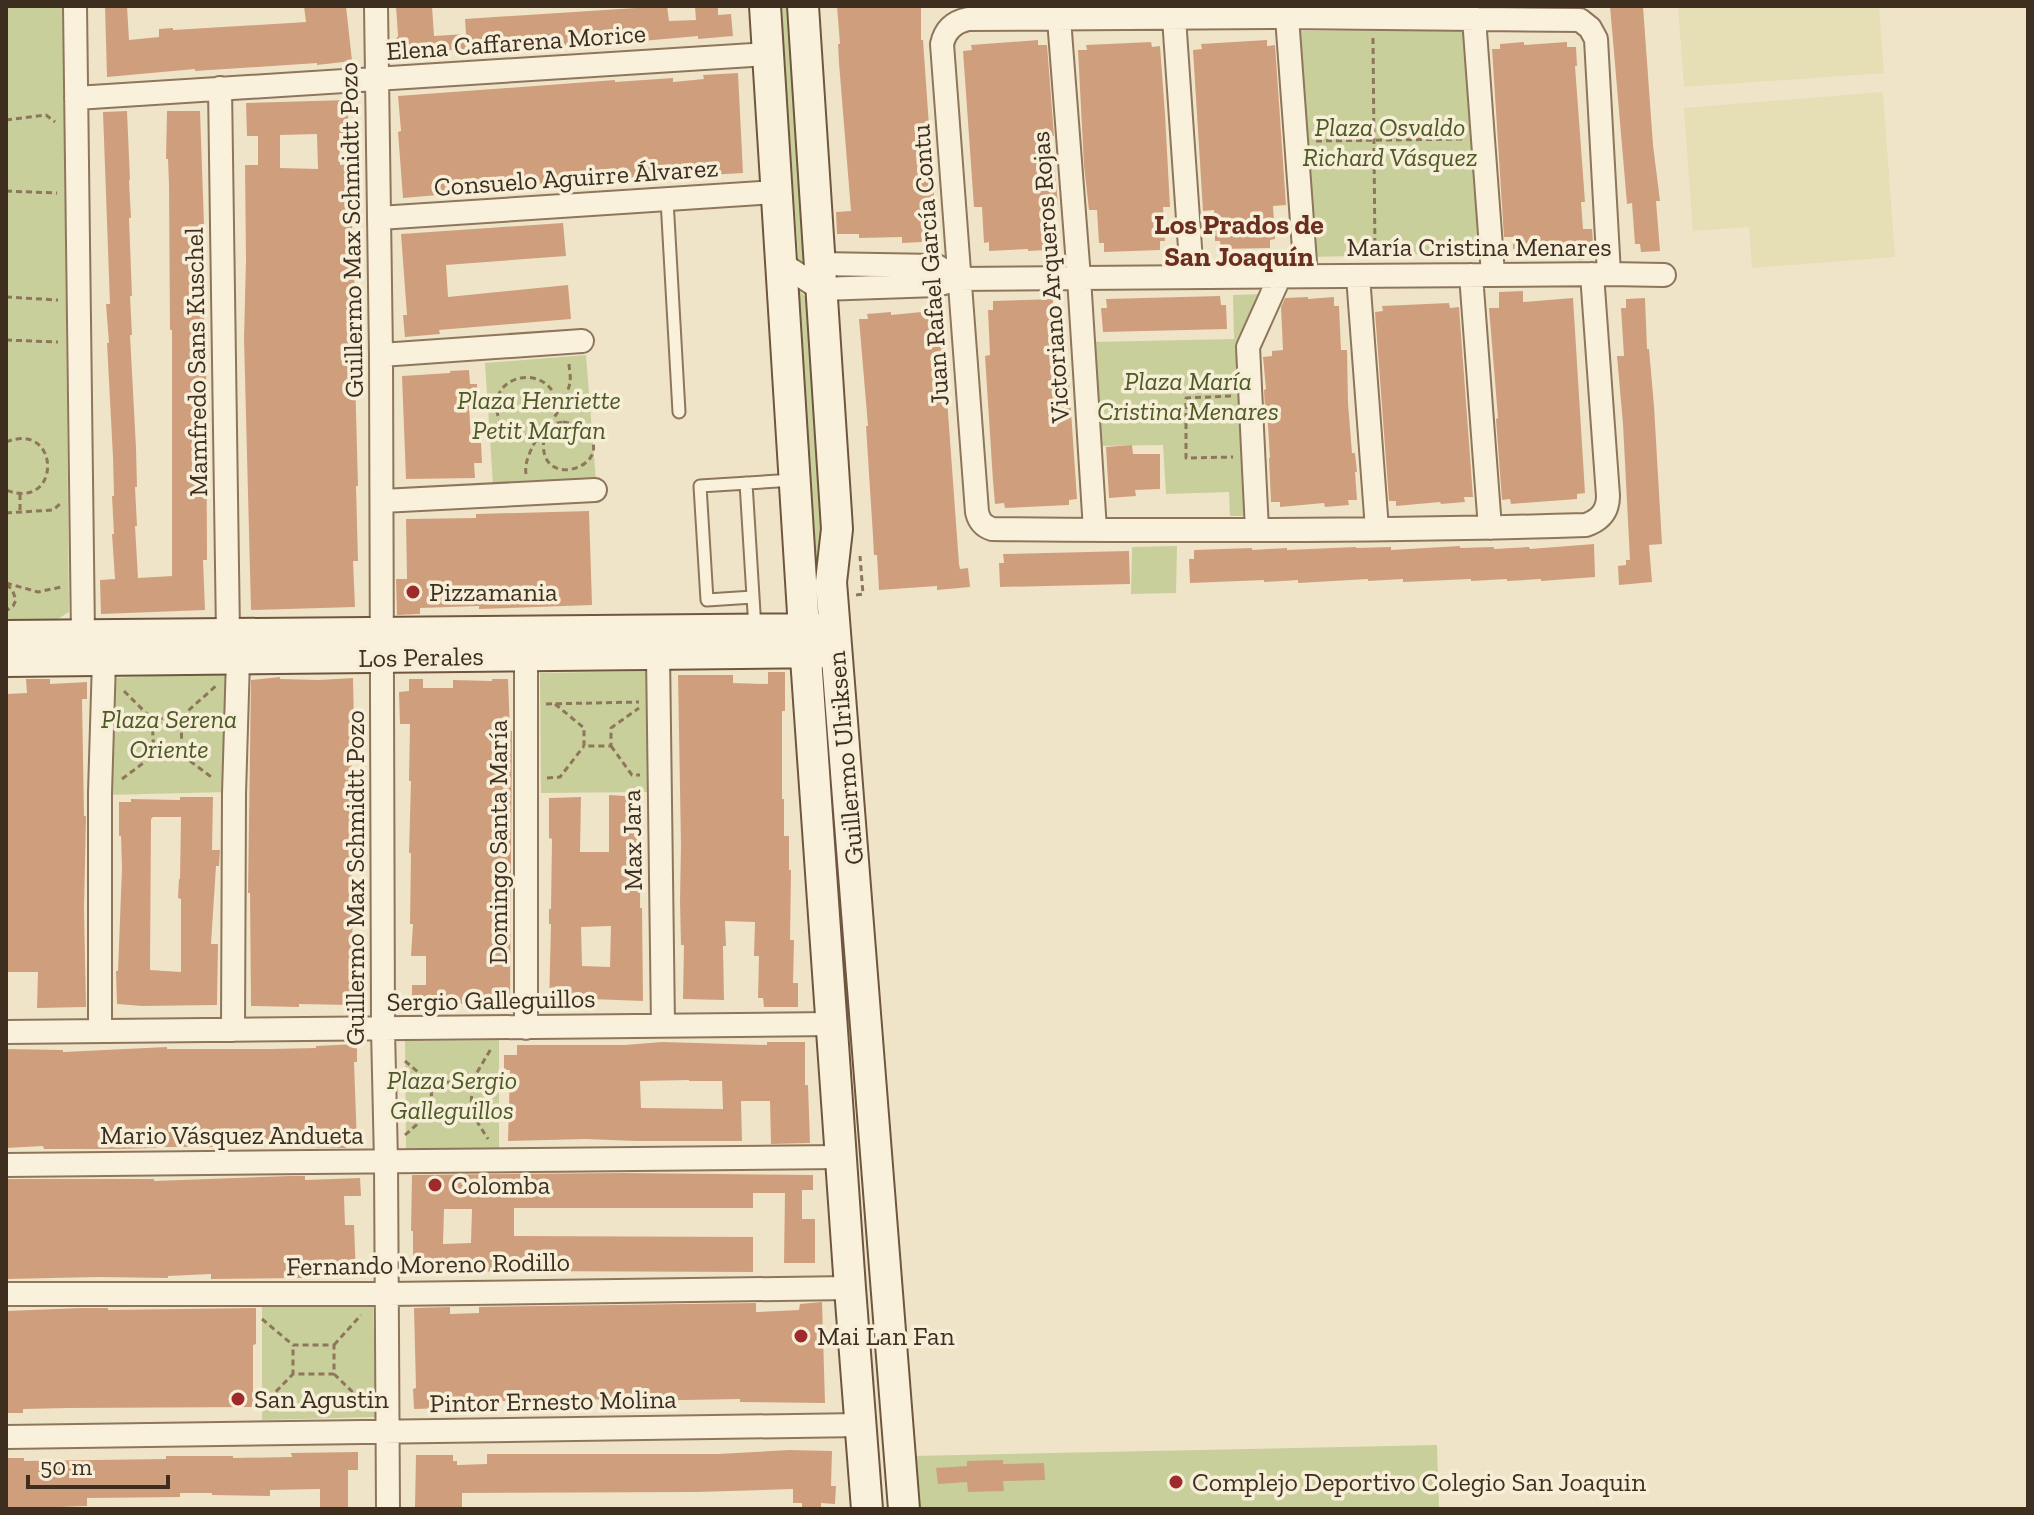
<svg xmlns="http://www.w3.org/2000/svg" width="2034" height="1515" viewBox="0 0 2034 1515" font-family="'Zilla Slab',serif">
<style>
.farmland{fill:#e6deb5}
.green{fill:#c9cf9b}
.building{fill:#cf9f7d;fill-rule:evenodd}
.lines{fill:none;stroke-linecap:round;stroke-linejoin:round}
.lane-casing{stroke:#8d765c;stroke-width:15}
.street-casing{stroke:#8d765c;stroke-width:26}
.secondary-casing{stroke:#6f573f;stroke-width:34}
.path{stroke:#8d765c;stroke-width:3;stroke-dasharray:6 4;stroke-linecap:butt}
.lane{stroke:#faf1dc;stroke-width:11}
.street{stroke:#faf1dc;stroke-width:22}
.secondary{stroke:#faf1dc;stroke-width:30}
.poi-dot{fill:#9e2a2b;stroke:#f7eed8;stroke-width:3}
.labels{text-anchor:middle;dominant-baseline:central;stroke-width:7;stroke-linejoin:round;paint-order:stroke}
.street-label{font-size:26px;fill:#3d2e20;stroke:#f7eed8}
.park-label{font-size:26px;font-style:italic;fill:#4d5a26;stroke:#f7eed8}
.poi-label{font-size:26px;fill:#3d2e20;stroke:#f7eed8;text-anchor:start}
.neighbourhood-label{font-size:28px;font-weight:bold;fill:#6b2e1e;stroke:#f7eed8}
</style>
<rect width="100%" height="100%" fill="#f0e4c8"/>
<path class="farmland" d="M1678 6H1879L1884 73 1684 87Z
M1883 92 1895 257 1752 268 1749 227 1693 231 1684 108Z"/>
<path class="green" d="M6 6H63L69 612 58 619 6 622Z
M774 6H790L808 272 799 267 786 91 777 44Z
M1468 30 1483 253 1311 257 1297 31Z
M791 283 809 300 825 508 819 581 818 620Z
M1262 294 1248 516H1230L1229 492 1166 494 1163 445 1099 446 1091 342 1234 339 1233 295Z
M586 355 596 481 493 485 485 363Z
M1177 546 1176 593 1131 594 1132 547Z
M647 671 650 792 541 793 540 673Z
M230 672 228 792 106 795 111 678Z
M499 1040V1148L406 1149 405 1041Z
M262 1299 373 1301 376 1417 262 1420Z
M1437 1445 1439 1509H916L913 1456Z"/>
<path class="building" d="M105 6H127L129 40 159 37V29L173 28V30L306 22 304 6H346L352 61 317 65V63L195 71V69L107 77Z
M396 6H432L434 36 466 34 465 19 667 6 669 21 696 20 695 7 718 6V15L731 14 733 36 698 39V36L575 47V45L522 49V48L468 53 467 49 433 51 434 55 399 58 396 39 398 36Z
M837 6H921V40H923L934 198 925 199 926 233H921L922 242 902 243V237L859 238V234H837L836 212 851 211 839 63 838 44H840Z
M1610 6H1643L1653 145 1660 201H1656L1660 251 1641 252 1640 244H1635L1632 203 1627 204Z
M1038 40V45H1047L1054 136H1052L1058 205H1050L1052 241 1047 242V250L1028 251V249L989 251V242L984 243 982 207H974L963 51 972 50 971 45Z
M1267 40V46L1275 45 1286 205 1273 206 1275 239 1270 240V248L1221 249 1220 241H1215L1214 210 1203 211 1193 50 1202 49 1201 44Z
M1151 42 1152 47 1160 46 1165 114 1170 207H1163L1165 241H1160V250L1104 252V243H1099L1097 210H1089L1084 166 1078 50H1087L1086 45Z
M1524 42V45L1567 42V47H1576L1577 66H1575L1585 202H1581L1583 229H1592L1593 243 1583 260H1578L1577 246 1513 249V237H1504L1492 49H1500V44Z
M738 73 743 173 708 175V171L678 172V177L438 192V195L403 198 398 132 401 131 398 96 615 80V82L673 78V82L704 79 703 75Z
M347 100 349 133H339L340 165 353 164 354 223 352 224 355 299H354V337L358 486H356L358 561H353L355 607 251 610 244 338 246 260 245 165H258V136H247L246 103ZM317 134 318 169 280 168V135Z
M127 111 130 180H129L131 218H129L132 296H130L132 335H130L136 448 137 487H135L137 526H135L138 578 172 576V330H170L169 185 168 159H166L167 111H200L204 225V341H206L207 560H203L205 610 101 614 100 580 115 579 112 534H114L112 496H114L113 457 107 343H109L106 304H110L103 112Z
M563 223 566 256 446 265 448 297 568 285 571 319 439 330 440 334 405 337 403 315H407L401 234Z
M1523 291V302L1573 298 1585 493 1577 494V499L1511 504 1510 499 1502 500 1496 419 1498 418 1489 308H1499V292Z
M1220 296 1221 305H1226L1227 329 1103 332 1101 308H1107L1106 299Z
M1308 297V299L1334 297V306H1339L1341 350H1347L1348 403 1352 453H1355L1357 472H1355L1357 500H1348L1349 505 1325 507 1324 503 1280 507V502H1271L1269 458H1270L1267 409H1265L1264 390 1266 389 1263 357 1272 356V351L1283 350 1281 307 1285 298Z
M1645 298 1647 349H1649L1654 406 1662 544 1649 545 1652 582 1619 585 1618 566 1626 565V560H1630L1623 424 1617 356H1624L1621 308H1626V299Z
M1053 299V307H1058L1060 353H1067L1077 499 1069 500V505L1005 508 1004 503 995 504 993 481 985 356 990 355 988 310H993V301Z
M1449 303 1450 308 1459 307 1473 497H1464L1465 502 1441 504 1440 502 1396 506V501H1389L1375 312 1383 311 1382 306Z
M932 311V316H941L959 564 960 569 968 568 970 587 937 590V586L879 590 877 555H874L873 536 866 426H868L859 319H868L867 314 891 312V315Z
M469 370 470 384H477L478 404H469L471 443H481L482 463H474L475 478 406 479 402 376 450 373V371Z
M1132 445 1133 454H1160V489L1135 490 1136 496 1109 498 1106 447Z
M589 511 592 605 479 609V606L420 608V614L397 615 396 579H407L406 519 476 518V514Z
M1594 544 1595 577 1541 581V579L1507 581V579L1471 581V579L1403 582V579L1368 581V579L1298 583V580L1264 582V580L1190 583 1189 559H1194V550L1252 548V550L1287 548V550L1356 547V548L1391 547V550L1460 546V548L1494 547V549L1529 547 1530 549Z
M1129 551 1130 584 1000 587 999 563H1004L1003 554Z
M768 672H785V711H782V799H784V836H789V870H791L790 940H794L793 983H798V1007H764L763 998H758L759 956H754L755 922 725 921 726 946H723L724 1000 683 999 684 945H681L680 901 681 845 678 675H733V683L768 684Z
M280 677V679L319 680 353 678 354 726H352L350 844 352 887H353L352 956H354L350 1005 299 1004V1007L251 1006 250 893H248L251 680Z
M26 679H50V684L87 682V699H82L84 816H86L84 909 86 1007 37 1008 38 972H6V694L27 693Z
M409 679H423V688H453V680L492 681V679H508L510 731H512L510 1003 412 1005V985H426V956H411L413 924H410L411 853H409L411 781H409L410 724H400L399 692 409 691Z
M609 795 641 797 640 908H642L643 1001 591 999V1002H566V1006H549L551 924H549V909H551L552 839 549 838V798L581 797 580 852H609ZM611 926 610 967 582 966 581 927Z
M180 797H213L212 850H220L219 866H216L211 944H218L217 1005 142 1006 117 1004 116 971H118L122 868 121 836H119V802H131V799L180 800ZM153 817H181L180 879H179L178 898 181 899V972L150 970 151 819Z
M662 1042 767 1045V1042H805V1085H808L810 1143 771 1144 770 1101H741L742 1141H636L585 1139 508 1141 510 1070H504V1055H517V1045H625ZM689 1080V1081H722L723 1109 641 1108 640 1081Z
M357 1044V1062H354L357 1144H345L346 1148 293 1147V1145L245 1147H156V1148L119 1149H44L43 1146 6 1148V1049L63 1050V1052L167 1047V1049H270L316 1048V1046Z
M624 1173 813 1175V1190H802V1219H815V1263H784L785 1193H753V1208H514V1236L753 1237V1272L505 1271 413 1274V1231H411L412 1175ZM444 1209H472L471 1243 443 1244Z
M291 1176H305V1180L360 1178 361 1196H344L345 1225H354L356 1275 304 1276V1278L211 1279V1274L168 1276V1278L99 1277 6 1279V1179H154V1181Z
M822 1302 825 1403 740 1402V1399L630 1401V1399L451 1402V1408L414 1409 413 1389 416 1388 414 1308 450 1307V1314L479 1313V1307L756 1303V1312L799 1310 800 1304Z
M82 1308H108V1310L256 1308V1344L253 1345V1407L69 1408 23 1409V1413H6V1311Z
M789 1450 832 1451 831 1486H836L835 1504 821 1503V1509H802V1503H793V1489L697 1492 462 1493V1509L415 1507 416 1455H453V1461H457V1465L487 1464V1454H718Z
M358 1452V1470H348V1509H320V1489L270 1490V1496L212 1495V1493H180V1497L87 1498V1506L6 1509V1458H24V1461L166 1459V1456H233V1458L292 1457 291 1453Z
M1003 1460V1464L1044 1463 1045 1480 1003 1481 1004 1491 968 1492 967 1482 938 1484 936 1468 967 1466V1461Z"/>
<g class="lines">
<defs>
<path id="lane" d="M667 200 679 412
M746 483 755 629
M753 597 707 600 700 486 794 480"/>
<path id="street" d="M75 6 83 635
M376 6 381 355 383 1029 386 1162 388 1509
M1287 17 1306 276
M1174 18 1192 276
M1474 18 1493 274
M1059 19 1079 278 1095 530
M220 88 228 634
M76 98 767 54
M379 218 776 192
M782 264 821 289 937 285 958 279 1609 274 1664 275
M820 264 937 266 958 279
M1592 274 1608 496C1608 511 1600 520 1586 525 1388 531 1190 531 992 529 983 526 979 521 977 512L942 44C945 30 954 22 968 19L1287 17 1580 20 1590 28 1596 39 1609 274
M1471 275 1490 528
M1358 276 1377 529
M381 355 582 341
M382 501 595 490
M1257 530 1248 347 1280 276
M658 654 663 1025
M526 1028V656
M233 1030 234 794 238 659
M100 1031V793L104 660
M6 1032 832 1024
M6 1165 841 1157
M6 1294H387L850 1288
M6 1437 861 1425"/>
<path id="secondary" d="M765 6 804 629 850 1288 867 1509
M803 6 837 529 831 582 904 1509
M6 636 824 629
M6 661 827 652"/>
</defs>
<use href="#lane" class="lane-casing"/>
<use href="#street" class="street-casing"/>
<use href="#secondary" class="secondary-casing"/>
<path class="path" d="M1373 38 1375 254
M6 120 46 115 55 122
M1316 141 1464 139
M6 191 57 193
M6 297 58 300
M6 340 58 342
M1231 396 1186 398V458L1233 457
M558 409C554 359 482 373 499 419 503 430 510 434 521 435 528 436 534 437 539 434 552 426 568 396 570 382 571 376 569 369 569 363
M563 422C575 424 582 427 590 437 612 470 525 495 547 425Z
M6 442C61 420 62 512 6 490
M526 474C524 461 532 448 538 436
M20 494V510
M6 513 53 510 60 504
M6 583 38 592 61 587
M6 585 12 589 16 600 13 606 6 611
M856 595 863 594 860 556
M124 691 152 719 154 755H182L181 717 152 719
M546 704 639 702
M555 704 584 728V746H611V728L639 708
M181 717 217 685
M611 746 632 775H640
M182 755 214 779
M547 778 560 777 584 746
M122 779 154 755
M405 1061 431 1083 472 1081 471 1112 432 1111 431 1083
M472 1081 492 1047
M471 1112 488 1139
M405 1135 432 1111
M262 1319 293 1345H334V1374H293V1345
M334 1345 361 1315
M334 1374 365 1404
M262 1406 293 1374"/>
<use href="#lane" class="lane"/>
<use href="#street" class="street"/>
<use href="#secondary" class="secondary"/>
</g>
<g class="poi-dot">
<circle cx="413" cy="592" r="8"/>
<circle cx="435" cy="1185" r="8"/>
<circle cx="801" cy="1336" r="8"/>
<circle cx="238" cy="1399" r="8"/>
<circle cx="1176" cy="1482" r="8"/>
</g>
<g class="labels">
<g class="street-label">
<text transform="translate(516 42) rotate(-4)">Elena Caffarena Morice</text>
<text transform="translate(576 177) rotate(-4)">Consuelo Aguirre Álvarez</text>
<text transform="translate(351 230) rotate(-91)">Guillermo Max Schmidtt Pozo</text>
<text x="1479" y="247">María Cristina Menares</text>
<text transform="translate(930 265) rotate(-94)">Juan Rafael García Contu</text>
<text transform="translate(1050 277) rotate(-94)">Victoriano Arqueros Rojas</text>
<text transform="translate(196 362) rotate(-91)">Mamfredo Sans Kuschel</text>
<text transform="translate(421 657) rotate(-1)">Los Perales</text>
<text transform="translate(845 758) rotate(-95)">Guillermo Ulriksen</text>
<text transform="translate(632 840) rotate(-91)">Max Jara</text>
<text transform="translate(498 842) rotate(-90)">Domingo Santa María</text>
<text transform="translate(355 878) rotate(-90)">Guillermo Max Schmidtt Pozo</text>
<text transform="translate(491 1000) rotate(-1)">Sergio Galleguillos</text>
<text x="232" y="1135">Mario Vásquez Andueta</text>
<text transform="translate(428 1264) rotate(-1)">Fernando Moreno Rodillo</text>
<text transform="translate(553 1401) rotate(-1)">Pintor Ernesto Molina</text>
</g>
<g class="park-label">
<text x="1390" y="127">Plaza Osvaldo<tspan x="1390" dy="30">Richard Vásquez</tspan></text>
<text x="1188" y="381">Plaza María<tspan x="1188" dy="30">Cristina Menares</tspan></text>
<text x="539" y="400">Plaza Henriette<tspan x="539" dy="30">Petit Marfan</tspan></text>
<text x="169" y="719">Plaza Serena<tspan x="169" dy="30">Oriente</tspan></text>
<text x="452" y="1080">Plaza Sergio<tspan x="452" dy="30">Galleguillos</tspan></text>
</g>
<g class="poi-label">
<text x="429" y="592">Pizzamania</text>
<text x="451" y="1185">Colomba</text>
<text x="817" y="1336">Mai Lan Fan</text>
<text x="254" y="1399">San Agustin</text>
<text x="1192" y="1482">Complejo Deportivo Colegio San Joaquin</text>
</g>
<g class="neighbourhood-label">
<text x="1239" y="224">Los Prados de<tspan x="1239" dy="32">San Joaquín</tspan></text>
</g>
</g>
<rect width="2034" height="1515" fill="none" stroke="#3d2e20" stroke-width="16"/>
<path d="M28 1475v12h140v-12" fill="none" stroke="#3d2e20" stroke-width="4"/>
<text x="40" y="1475" font-size="24" fill="#3d2e20" stroke="#f7eed8" stroke-width="6" paint-order="stroke">50 m</text>
</svg>
